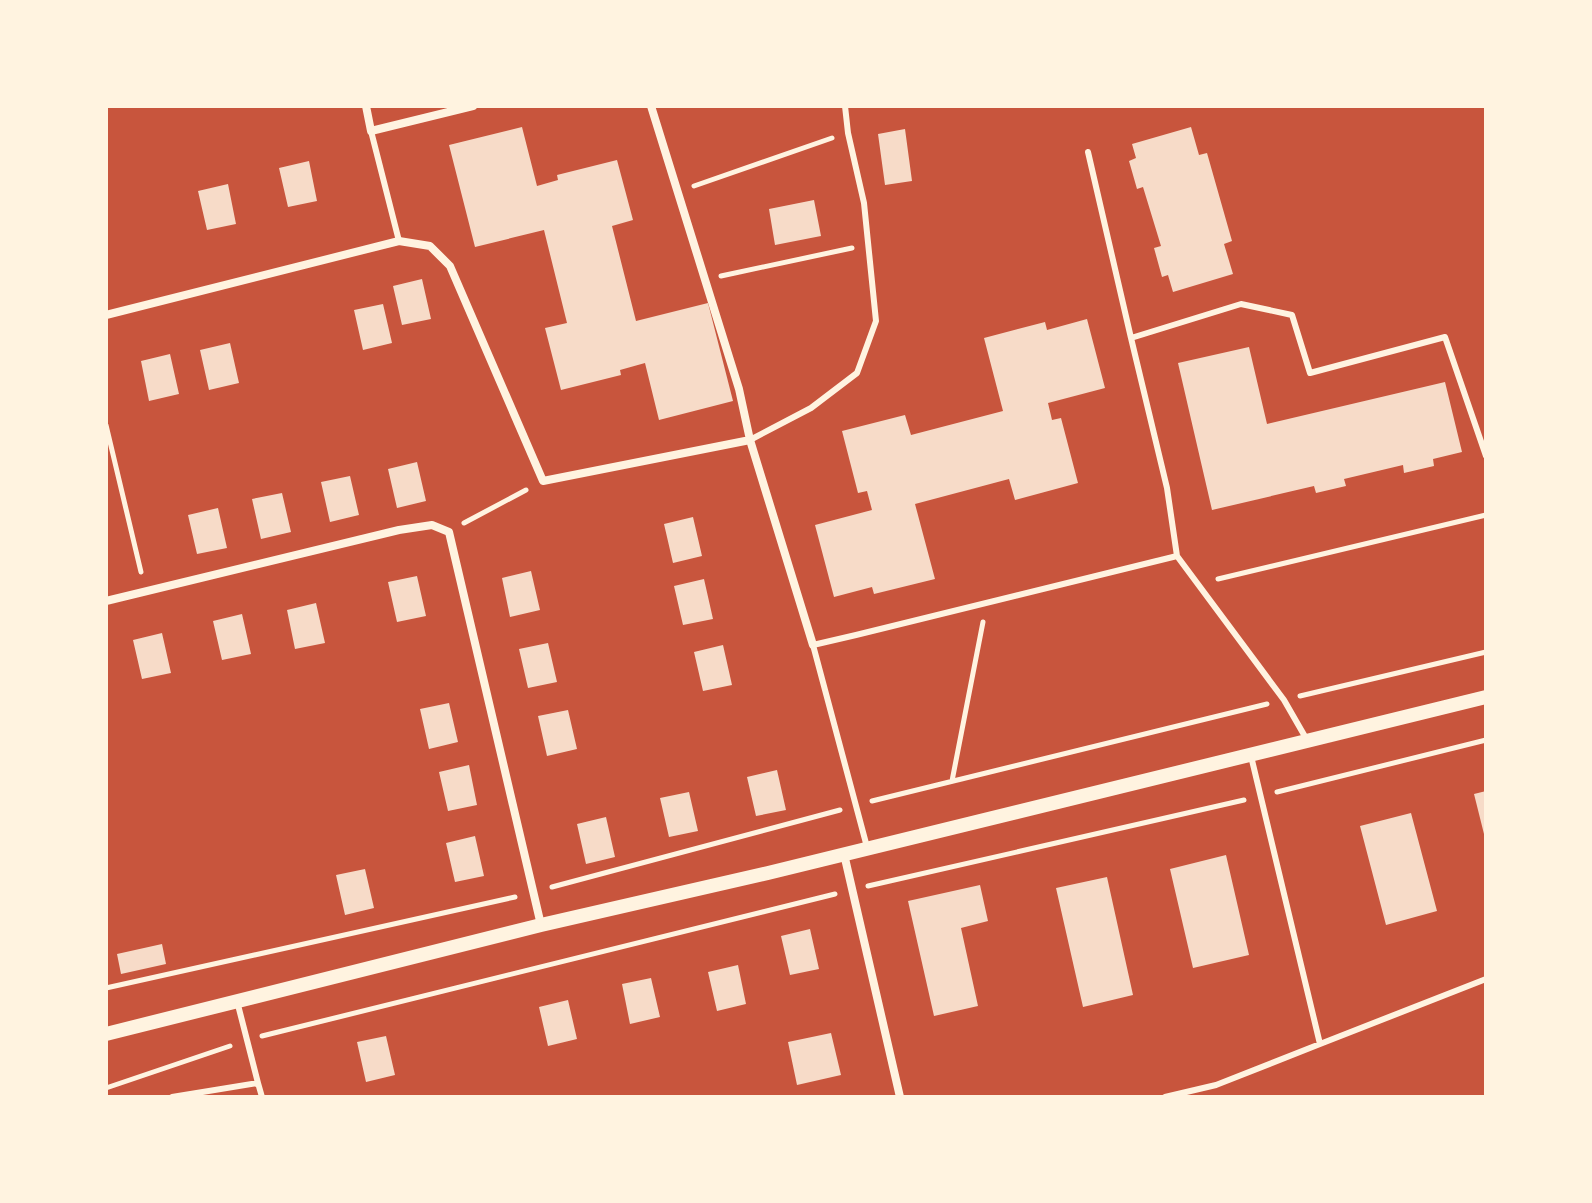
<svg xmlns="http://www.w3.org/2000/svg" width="1592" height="1203" viewBox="0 0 1592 1203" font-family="'PT Sans Narrow',sans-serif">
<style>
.building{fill:#f7dbc8}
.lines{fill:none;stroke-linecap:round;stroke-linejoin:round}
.path{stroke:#fff3e0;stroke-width:5}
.service{stroke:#fff3e0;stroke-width:6}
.minor{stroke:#fff3e0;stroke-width:8}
.tertiary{stroke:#fff3e0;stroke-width:14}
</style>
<rect width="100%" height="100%" fill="#c8553d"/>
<path class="building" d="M522 127 537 186 558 180 557 175 617 160 633 220 612 226 636 321 708 303 733 401 659 420 645 363 620 370 621 375 561 390 545 328 567 323 544 230 475 247 449 145Z
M1191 127 1199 155 1207 153 1232 241 1224 244 1233 274 1173 292 1168 275 1162 277 1154 248 1161 246 1143 187 1137 189 1129 161 1136 158 1132 144Z
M905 129 912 181 885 185 878 134Z
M309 161 317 201 288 207 279 168Z
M228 184 236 224 207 230 198 191Z
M814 200 821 236 775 245 769 209Z
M422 279 431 319 402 325 393 286Z
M383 304 392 343 363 350 354 310Z
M1087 319 1105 388 1048 403 1052 420 1061 418 1078 483 1015 500 1009 479 915 504 935 579 874 594 872 587 834 597 815 525 872 510 867 491 858 493 842 431 905 415 911 435 1003 411 984 338 1045 322 1047 330Z
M230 343 239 383 209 390 200 350Z
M1249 347 1267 424 1445 382 1462 452 1433 459 1434 466 1404 473 1403 465 1344 479 1346 486 1316 493 1314 486 1212 510 1178 363Z
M170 354 179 394 149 401 141 361Z
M417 462 426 501 397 508 388 469Z
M350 476 359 515 330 522 321 482Z
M282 493 291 532 261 539 252 499Z
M218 508 227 548 197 554 188 515Z
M693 517 702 556 673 563 664 524Z
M531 571 540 610 510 617 502 578Z
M417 576 426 616 397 622 388 582Z
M704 579 713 619 683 625 674 586Z
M316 603 325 643 295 649 287 610Z
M242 614 251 654 222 660 213 621Z
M162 633 171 673 142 679 133 640Z
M548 643 557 682 528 688 519 649Z
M723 645 732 685 703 691 694 652Z
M449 703 458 742 429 749 420 709Z
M568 710 577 749 547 756 538 716Z
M469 765 477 805 448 811 439 772Z
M777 770 786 810 756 816 747 777Z
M1486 791V838H1485L1474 794Z
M689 792 698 831 669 837 660 798Z
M1411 813 1437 911 1386 925 1360 826Z
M606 817 615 857 586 864 577 824Z
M475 836 484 876 455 882 446 843Z
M1226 855 1249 955 1193 968 1170 869Z
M365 869 374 908 345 915 336 875Z
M1107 877 1133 995 1083 1007 1056 888Z
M980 885 988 921 961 928 978 1006 934 1016 908 901Z
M810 929 819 969 790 975 781 936Z
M162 944 166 964 121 974 117 954Z
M738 965 746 1004 717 1011 708 972Z
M651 978 660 1017 630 1024 622 984Z
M568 1000 577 1039 548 1046 539 1007Z
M831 1033 841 1075 797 1085 788 1042Z
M386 1036 395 1075 366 1082 357 1042Z"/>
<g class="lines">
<path class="path" d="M694 186 832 138
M721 276 852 248
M106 425 141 572
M464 523 526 490
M1218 579 1486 515
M1300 696 1486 652
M952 781 983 622
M1277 792 1486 740
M872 801 1267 704
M868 886 1244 800
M552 887 840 810
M106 988 515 897
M262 1036 835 894
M106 1088 230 1046"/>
<path class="service" d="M371 131 399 241
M1088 152 1131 338
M750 440 811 408 857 373 876 321 864 203 848 133 845 106
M1177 556 1167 488 1131 338 1241 304 1292 315 1310 373 1445 337 1486 456
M1251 756 1320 1044 1486 979
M867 847 813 645 856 635 1177 556 1284 700 1307 740
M237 1001 258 1083
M172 1097 258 1083 262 1097
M1165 1097 1216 1085 1320 1044"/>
<path class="minor" d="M366 106 371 131 473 106
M651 106 739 389 750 440
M106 315 399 241 430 246 450 266 543 481 750 440 813 645
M106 601 399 530 432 525 449 532 541 925
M844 854 900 1097"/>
<path class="tertiary" d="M106 1034 541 925 768 873 1486 697"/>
</g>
<rect width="1592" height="1203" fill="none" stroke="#fff3e0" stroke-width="216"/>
</svg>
